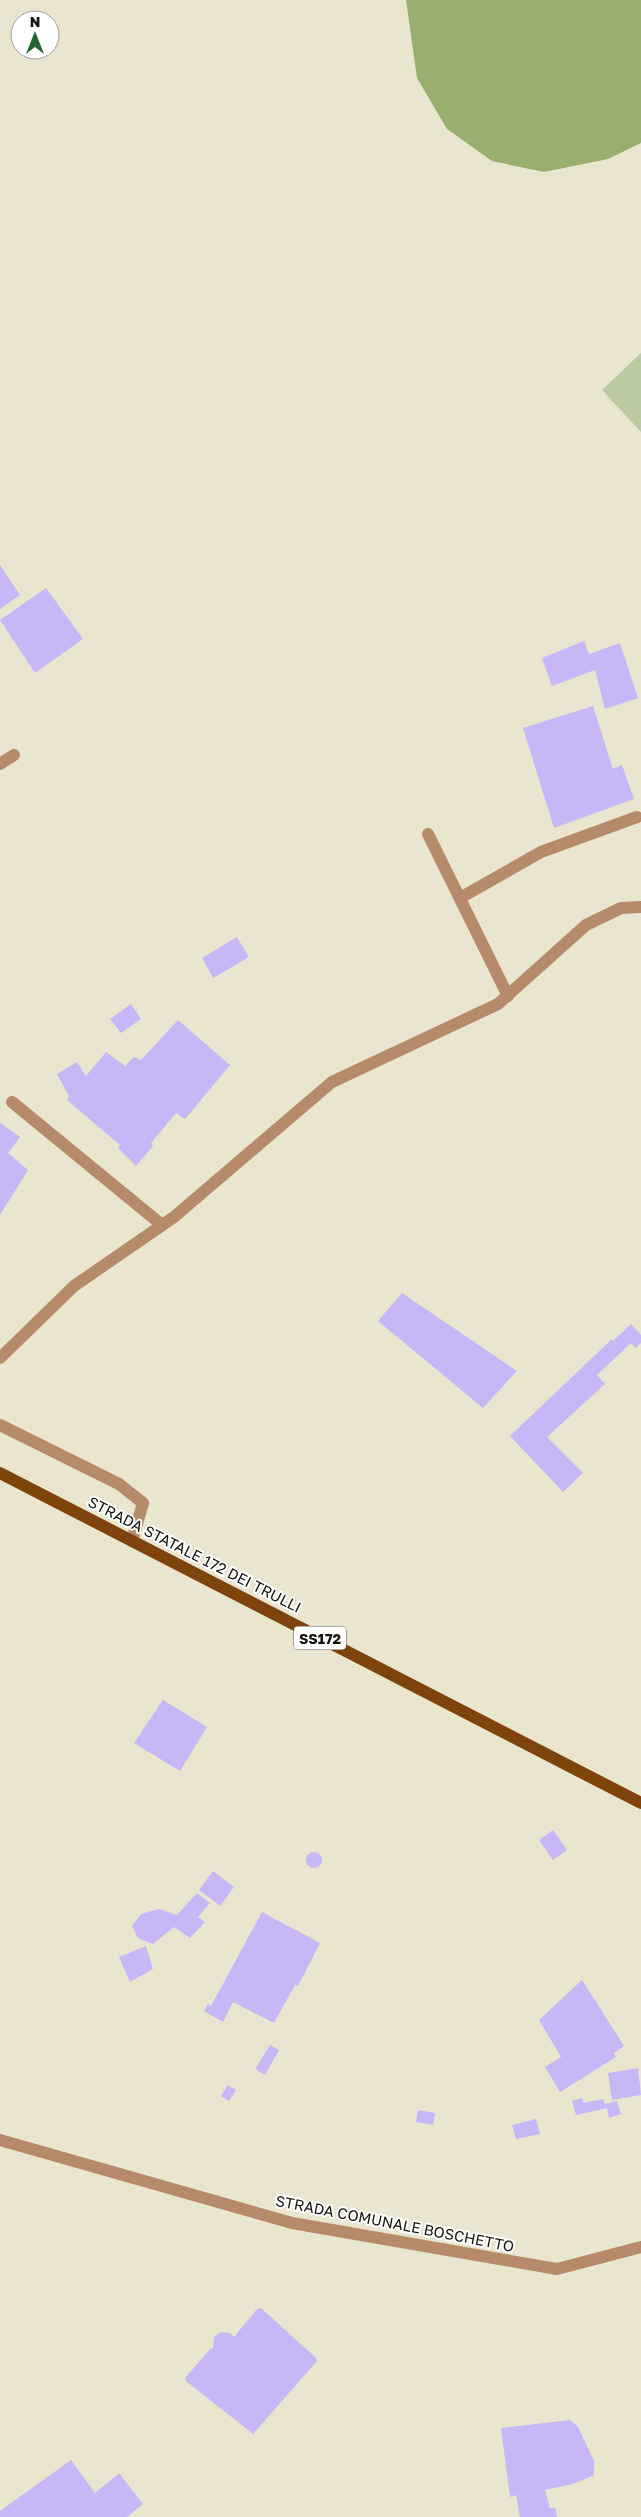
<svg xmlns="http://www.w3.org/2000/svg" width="641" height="2517" viewBox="0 0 641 2517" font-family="'Golos Text',sans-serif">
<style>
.green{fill:#bbcaa3}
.forest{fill:#98af70}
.building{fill:#c7b7f6}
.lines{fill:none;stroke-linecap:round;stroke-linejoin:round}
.minor{stroke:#b58b6c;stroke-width:12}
.major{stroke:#7e440c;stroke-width:12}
.labels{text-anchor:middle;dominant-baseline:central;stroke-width:4;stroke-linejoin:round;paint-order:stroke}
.shield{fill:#fff;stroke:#5c5a56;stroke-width:1}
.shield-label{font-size:14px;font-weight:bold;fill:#16140d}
.street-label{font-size:15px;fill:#16140d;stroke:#fff}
</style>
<rect width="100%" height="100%" fill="#eae5cf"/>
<path class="green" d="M641 353V432L602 390Z"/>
<path class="forest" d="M406 0H641V143L608 159 544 172 492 161 447 129 417 78Z"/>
<path class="building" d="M0 565 20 595 0 609Z
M46 588 83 639 35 673 0 620Z
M584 641 589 654 620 643 638 698 605 709 595 670 552 686 542 658Z
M593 706 613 769 622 765 634 799 554 828 523 728Z
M237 937 249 957 213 978 202 958Z
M131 1004 141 1019 121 1033 110 1019Z
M178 1020 230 1065 185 1119 176 1113 151 1143 153 1146 136 1166 118 1148 120 1145 67 1100 69 1096 57 1074 77 1062 86 1076 106 1052 125 1066 134 1057 141 1060Z
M0 1123 20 1137 8 1153 28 1170 0 1215Z
M402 1293 517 1371 483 1408 378 1321Z
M631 1324 641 1335V1343L635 1348 631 1343 597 1375 605 1384 547 1437 583 1473 563 1492 510 1436 612 1339 613 1341Z
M163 1700 207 1727 180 1771 134 1743Z
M553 1830 567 1850 553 1860 539 1840Z
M306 1860a8 8 0 1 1 16 0a8 8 0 1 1-16 0Z
M213 1871 234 1887 220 1906 199 1890Z
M197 1893 210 1903 198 1917 205 1922 190 1938 174 1927 153 1944 138 1938 132 1926 141 1914 159 1909 177 1915Z
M262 1912 320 1943 298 1986 295 1985 274 2023 233 2002 223 2022 204 2011 208 2004 211 2006Z
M146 1946 153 1969 130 1982 119 1957Z
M582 1980 624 2046 614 2053 616 2057 560 2092 545 2067 561 2057 539 2020Z
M270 2045 279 2050 265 2075 255 2069Z
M638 2068 641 2095 612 2100 608 2073Z
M228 2085 236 2090 229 2101 221 2096Z
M582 2098 584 2103 603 2099 605 2104 617 2101 621 2114 609 2118 607 2108 576 2115 572 2101Z
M418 2110 435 2113 433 2125 416 2122Z
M536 2119 540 2134 516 2139 512 2125Z
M261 2308 316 2358 317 2361 253 2434 186 2381 185 2378 211 2348 213 2349 214 2337 221 2332 230 2333 234 2337 257 2309Z
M570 2420 578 2427 594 2461V2475L573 2484 545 2490 550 2508H555L557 2517H520L516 2495 510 2497 501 2428Z
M71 2460 95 2493 119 2473 143 2504 127 2517H0V2511Z"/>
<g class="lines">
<path class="minor" d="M0 764 14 755
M428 834 508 996
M460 898 541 852 637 817
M12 1102 162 1225
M0 1358 74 1286 174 1217 332 1082 498 1004 586 925 621 908 641 907
M0 1425 119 1484 143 1503 132 1541
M0 2140 292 2223 557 2269 641 2247"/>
<path class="major" d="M0 1473 641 1803"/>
</g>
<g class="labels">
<rect class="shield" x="294" y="1626.5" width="52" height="23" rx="4"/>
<g class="shield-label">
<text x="320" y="1638">SS172</text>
</g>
<g class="street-label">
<text transform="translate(195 1554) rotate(27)">STRADA STATALE 172 DEI TRULLI</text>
<text transform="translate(395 2223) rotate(11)">STRADA COMUNALE BOSCHETTO</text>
</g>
</g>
<g transform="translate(35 35)"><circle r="24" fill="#ffffff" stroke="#a2a19e"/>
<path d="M0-4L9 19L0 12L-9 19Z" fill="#236631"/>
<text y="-8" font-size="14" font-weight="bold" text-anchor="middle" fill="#16140d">N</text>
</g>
</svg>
